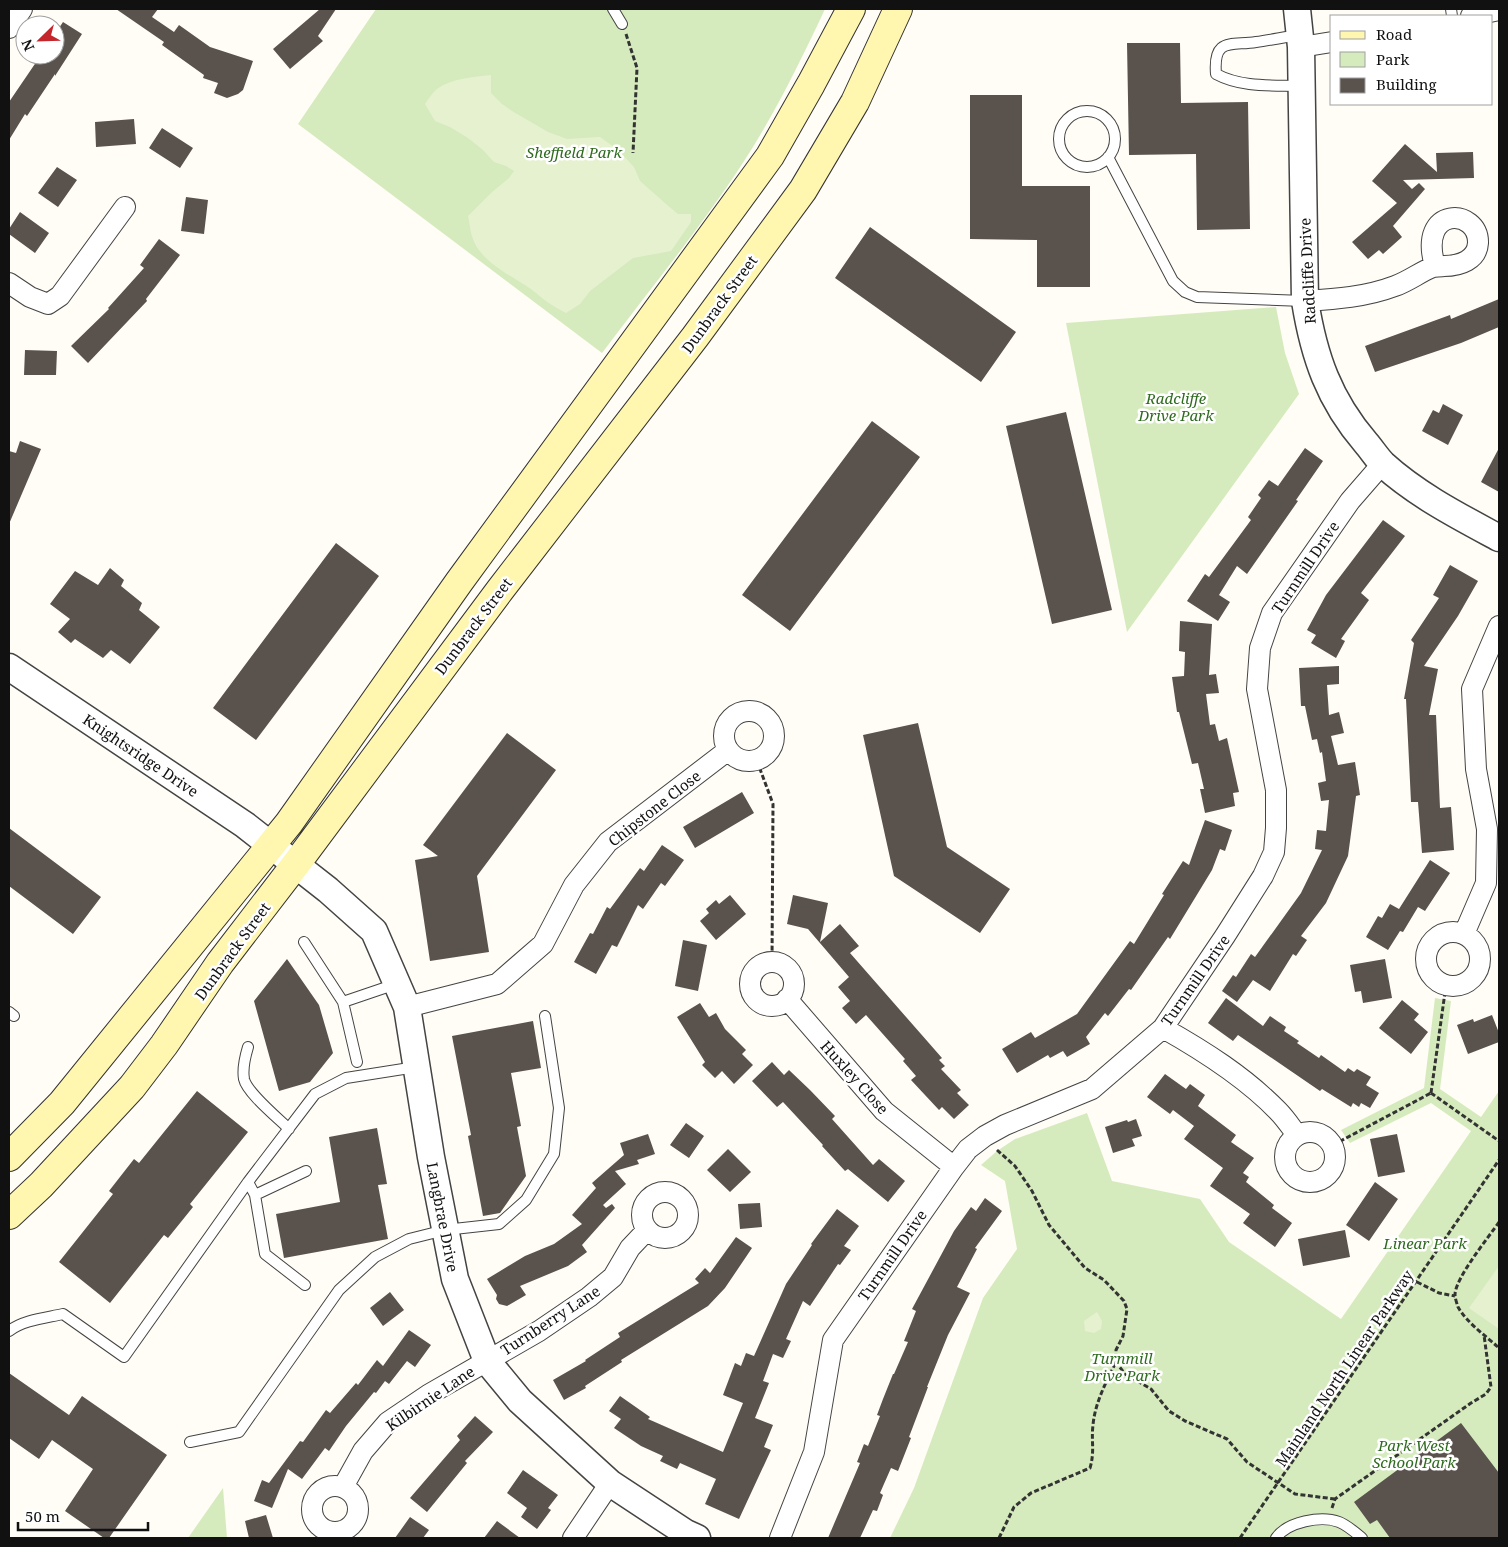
<svg xmlns="http://www.w3.org/2000/svg" width="1508" height="1547" viewBox="0 0 1508 1547" font-family="'Noto Serif',serif">
<style>
.green{fill:#d5ebbd}
.pitch{fill:#e6f2cf}
.building{fill:#5a524d}
.lines{fill:none;stroke-linecap:round;stroke-linejoin:round}
.service-casing{stroke:#444;stroke-width:12}
.minor-casing{stroke:#444;stroke-width:22}
.tertiary-casing{stroke:#444;stroke-width:29}
.secondary-casing{stroke:#333;stroke-width:30}
.path{stroke:#333;stroke-width:3;stroke-dasharray:5 2.5;stroke-linecap:butt}
.service{stroke:#fff;stroke-width:10}
.minor{stroke:#fff;stroke-width:20}
.tertiary{stroke:#fff;stroke-width:26}
.secondary{stroke:#fff6b0;stroke-width:28}
.labels{text-anchor:middle;dominant-baseline:central;stroke-width:5;stroke-linejoin:round;paint-order:stroke}
.park-label{font-size:15px;font-style:italic;fill:#2f6b1f;stroke:#fff}
.street-label{font-size:15px;fill:#111;stroke:#fff}
</style>
<rect width="100%" height="100%" fill="#fffdf5"/>
<path class="green" d="M376 9H825C803 56 780 103 753 147 708 219 653 285 602 353L298 124Z
M1276 307 1285 353 1299 394 1127 632 1066 323Z
M1435 998 1451 1001 1440 1089 1481 1117 1499 1091V1538H890L914 1488 983 1298 1017 1249 1005 1181 981 1165 997 1151 1015 1139 1087 1113 1112 1181 1200 1199 1229 1242 1341 1319 1471 1131 1431 1103 1350 1143 1341 1130 1424 1088Z
M223 1488 227 1538H188Z"/>
<path class="pitch" d="M491 75V93L502 104 512 111 548 132 567 139 600 137 618 150 634 167 640 181 666 204 678 214H691V222L671 251 633 258 590 291 580 304 566 313C552 306 543 299 531 289 512 276 481 262 473 239 470 232 470 224 468 216L491 193 509 178 514 171 506 166 494 162 482 149 468 138 450 127 435 121 425 104C428 100 432 93 437 89 452 78 474 77 491 75Z
M1499 1266V1329L1469 1308Z
M1097 1312 1102 1321 1101 1329 1094 1333 1085 1331 1084 1321Z"/>
<path class="building" d="M116 9H158L152 17 174 32 179 25 210 47 253 61 243 90 238 94 227 98 214 93 218 83 203 78 204 75 162 45 164 42Z
M320 9H336L318 36 323 41 290 69 273 49Z
M63 22 82 34 55 76V74L27 116 25 114 9 140V102L41 55H55V34Z
M1127 43H1180L1181 103 1248 102 1250 229 1197 230 1196 154 1129 155Z
M970 95H1022V186H1090V287H1037V240L970 239Z
M134 119 136 144 96 147 95 122Z
M162 128 193 148 180 168 149 148Z
M1405 144 1437 172 1436 153 1473 152 1474 178 1403 180 1412 189 1419 183 1425 189 1393 226 1402 237 1383 254 1379 250 1368 259 1352 242 1397 203 1372 181Z
M57 167 77 180 58 207 38 193Z
M186 197 208 200 204 234 181 231Z
M20 212 49 233 35 253 9 234V229Z
M870 227 1016 332 981 382 835 278Z
M159 239 180 255 146 299 147 301 88 363 71 346 109 309 108 308 144 268 140 265Z
M1499 299V327L1461 343 1375 372 1365 346 1450 315 1451 319Z
M25 350 57 351 56 375H24Z
M1443 404 1463 415 1448 445 1422 431 1433 410 1439 413Z
M1066 412 1112 610 1052 624 1006 426Z
M872 421 920 457 790 631 742 595Z
M20 441 41 449 9 524V451L16 453Z
M1305 448 1323 461 1296 500 1298 501 1247 574 1237 566 1219 595 1230 602 1218 621 1187 601 1205 574 1209 577 1251 520 1248 517 1261 498 1258 495 1269 480 1278 486Z
M1499 448V492L1481 482Z
M1383 520 1405 536 1361 593 1369 600 1341 639 1345 641 1336 658 1311 643 1316 635 1307 630 1326 595Z
M336 543 379 576 256 740 213 708Z
M1450 565 1478 581 1458 616 1424 666 1438 669 1429 715H1436L1440 808 1451 807 1454 850 1422 853 1418 802H1411L1406 699H1404L1414 643 1411 640 1439 598 1433 595Z
M110 568 124 580 121 586 142 603 139 610 160 627 130 664 111 650 103 658 75 639 71 643 58 632 70 619 50 604 75 571 98 585Z
M1180 621 1212 624 1209 675 1216 674 1219 693 1206 694 1210 725 1215 724 1219 741 1227 738 1239 792 1233 793 1235 806 1205 813 1200 789H1204L1198 763 1192 764 1179 712H1177L1172 677 1184 676 1185 652 1179 651Z
M1339 666V684L1327 685 1329 715 1339 712 1344 733 1331 736 1338 765 1355 762 1360 795 1356 796 1348 856 1326 903 1301 936 1307 940 1296 956 1293 954 1270 991 1253 980 1237 1002 1222 991 1233 975 1236 977 1251 954 1255 957 1301 893 1322 850 1315 849 1317 830 1326 831 1329 800 1321 801 1318 783 1326 781 1322 752 1320 753 1317 739 1312 740 1305 706H1301L1299 668Z
M918 723 947 847 1010 889 980 933 894 876 863 735Z
M507 733 556 770 477 876 489 952 430 961 415 860 438 856 423 845Z
M742 792 754 813 695 848 683 827Z
M1205 820 1232 830 1225 851 1220 849 1212 870 1170 939 1168 937 1131 990 1129 989 1108 1016 1105 1013 1086 1037 1090 1044 1067 1057 1063 1051 1050 1058 1048 1055 1017 1073 1002 1049 1031 1032 1035 1038 1077 1014 1130 941 1134 944 1164 895 1162 894 1183 861 1189 865Z
M9 828 101 897 73 934 9 886Z
M662 845 684 860 665 886 661 883 643 909 638 905 617 947 612 945 596 974 574 962 590 933 593 934 607 907 610 909 640 868 644 871Z
M1430 860 1450 873 1425 911 1418 907 1403 932 1400 931 1388 950 1366 937 1378 916 1382 918 1390 904 1399 909Z
M730 895 746 914 716 940 700 921 709 913 706 909 716 900 719 904Z
M793 895 828 903 820 942 840 924 859 946 850 953 942 1058 939 1060 945 1066 941 1069 961 1090 957 1093 969 1105 954 1119 942 1107 939 1110 911 1080 916 1076 903 1061 905 1059 866 1015 856 1024 842 1008 850 1001 838 987 849 977 808 929 787 924Z
M683 940 707 945 698 991 675 986Z
M287 959 319 1005 333 1053 310 1082 279 1091 254 1001Z
M1385 959 1392 998 1363 1003 1361 991 1355 992 1350 965Z
M1226 998 1263 1026 1270 1016 1286 1027 1284 1031 1299 1041 1297 1043 1319 1058 1321 1055 1345 1072 1348 1068 1354 1072 1357 1069 1371 1077 1366 1085 1379 1093 1370 1108 1361 1103 1359 1107 1353 1103 1351 1107 1322 1089 1320 1091 1238 1035 1233 1041 1208 1023Z
M1402 1000 1419 1014 1414 1020 1428 1032 1411 1054 1379 1028Z
M700 1003 709 1017 716 1013 725 1029 746 1050 742 1054 753 1065 734 1084 722 1071 715 1078 702 1065 705 1062 677 1017Z
M1492 1015 1499 1033V1042L1468 1054 1457 1025 1473 1019 1474 1022Z
M533 1021 541 1068 511 1073 521 1126 517 1127 526 1176 500 1213 483 1216 468 1136 471 1135 452 1036Z
M772 1062 784 1075 789 1070 810 1090 835 1116 832 1119 873 1165 879 1159 905 1181 888 1202 848 1169 845 1171 822 1146 823 1145 783 1102 777 1107 752 1081Z
M1165 1074 1186 1089 1190 1084 1205 1095 1198 1106 1236 1135 1231 1142 1254 1158 1243 1173 1249 1177 1246 1182 1274 1205 1272 1208 1292 1223 1275 1247 1243 1223 1250 1214 1210 1186 1223 1168 1184 1139 1194 1126 1173 1110 1170 1114 1147 1097Z
M197 1091 248 1132 190 1204 193 1207 168 1238 164 1235 110 1303 59 1262 113 1194 109 1191 134 1159 139 1163Z
M1136 1119 1142 1136 1132 1139 1135 1146 1113 1153 1105 1127 1127 1120 1128 1122Z
M686 1123 704 1136 689 1158 670 1145Z
M377 1128 387 1184 378 1185 388 1239 284 1258 276 1214 340 1202 329 1137Z
M648 1134 655 1154 637 1160 639 1164 615 1171 626 1184 603 1205 606 1208 612 1204 615 1208 582 1245 587 1252 568 1266 520 1286 526 1295 507 1306 499 1304 496 1299 497 1295 487 1279 525 1256 554 1244 582 1224 572 1215 596 1188 592 1183 624 1155 620 1143Z
M1397 1134 1405 1172 1378 1177 1370 1139Z
M728 1149 751 1172 730 1192 707 1170Z
M1375 1182 1398 1199 1369 1241 1346 1225Z
M985 1198 1002 1211 975 1248 977 1249 957 1287 970 1293 948 1335 927 1387H928L909 1437 911 1438 898 1471 891 1468 880 1493 883 1495 877 1511 873 1510 860 1538H828L860 1463 857 1462 864 1444 868 1446 880 1416 877 1415 883 1399 893 1374H894L908 1342 904 1341 916 1311 912 1309 954 1231 971 1207 976 1211Z
M760 1203 762 1227 740 1229 738 1204Z
M837 1209 859 1226 844 1246 851 1250 840 1265 838 1264 810 1306 803 1301 786 1339 791 1341 783 1358 773 1354 763 1381 769 1383 755 1418 773 1425 764 1447 771 1450 739 1519 705 1504 716 1479 680 1463 677 1469 660 1461 663 1456 641 1446 614 1428 621 1419 609 1411 620 1396 650 1417 648 1419 723 1452 743 1403 723 1395 735 1363 741 1366 746 1353 754 1356 786 1284 812 1245 811 1244Z
M1345 1230 1350 1257 1303 1266 1298 1239Z
M736 1237 752 1248 725 1288 708 1306 621 1360 622 1362 585 1386 586 1388 564 1400 553 1380 586 1361 585 1360 620 1337 618 1333 699 1283 695 1279 705 1268 710 1273Z
M390 1292 404 1310 383 1326 370 1308Z
M409 1330 431 1345 415 1367 407 1361 389 1384 385 1381 376 1393 374 1392 346 1426 329 1451 325 1448 302 1479 288 1469 272 1508 254 1501 262 1480 269 1483 300 1441 303 1442 326 1410 330 1413 356 1383 358 1385 377 1360 383 1366Z
M9 1373 69 1415 82 1396 167 1455 109 1538H104L65 1511 93 1469 52 1440 39 1459 9 1438Z
M475 1416 493 1432 465 1461 467 1463 427 1512 410 1498 460 1440 457 1436Z
M1461 1423 1499 1473V1538H1390L1377 1520 1370 1524 1354 1502Z
M523 1470 558 1495 548 1508 551 1510 537 1529 521 1517 527 1508 507 1493Z
M266 1515 273 1538H249L245 1521Z
M410 1517 429 1530 423 1538H395Z
M497 1521 520 1538H484Z"/>
<g class="lines">
<defs>
<path id="service" d="M613 9 622 24
M1451 9 1452 16
M1300 35C1285 37 1271 40 1256 42 1231 46 1213 37 1216 74 1242 88 1273 85 1301 86
M1059 139a28 28 0 1 1 56 0a28 28 0 1 1-56 0Z
M1108 157 1173 281 1185 292 1197 297 1304 301
M304 942 343 1002 396 984
M343 1002 357 1062
M9 1012 14 1016
M248 1047C245 1057 242 1068 244 1079 247 1093 278 1118 289 1129
M248 1182 255 1195 265 1254 305 1285
M255 1195 306 1171
M9 1331C23 1320 45 1318 63 1314L124 1357 248 1182 315 1094 346 1078 416 1067
M190 1442 239 1432 339 1290 375 1257 409 1239 445 1230 499 1224 526 1200 554 1154 559 1108 545 1016
M1276 1538C1287 1522 1321 1515 1339 1522 1347 1525 1356 1533 1362 1538"/>
<path id="minor" d="M1471 16 1499 10
M9 28 22 9
M1301 47 1332 42
M9 283 30 297 48 304 60 296 125 207
M1305 301C1336 299 1366 297 1395 286 1409 281 1420 272 1433 267 1437 266 1440 267 1444 266 1460 266 1477 260 1478 243 1479 208 1417 205 1435 266
M724 736a25 25 0 1 1 50 0a25 25 0 1 1-50 0Z
M1426 959a27 27 0 1 1 54 0a27 27 0 1 1-54 0Z
M1464 934 1486 883 1487 829 1476 769 1472 689 1499 626
M750 984a22 22 0 1 1 44 0a22 22 0 1 1-44 0Z
M787 999 884 1111 954 1167
M407 1007 497 984 543 944 574 885 608 842 727 751
M1163 1028C1204 1051 1245 1077 1278 1111 1285 1118 1291 1127 1297 1135
M1285 1157a25 25 0 1 1 50 0a25 25 0 1 1-50 0Z
M642 1215a23 23 0 1 1 46 0a23 23 0 1 1-46 0Z
M312 1509a23 23 0 1 1 46 0a23 23 0 1 1-46 0Z
M343 1487 363 1451 388 1422 428 1395 539 1331 589 1297 613 1277 630 1248 647 1230
M573 1538 610 1483
M780 1538 814 1452 833 1340 954 1167 968 1149 985 1136 1005 1125 1092 1089 1163 1028 1225 936 1263 876 1274 852 1276 828V790L1257 689 1260 648 1272 613 1350 501 1383 463"/>
<path id="tertiary" d="M1297 9 1301 47 1305 301C1314 357 1329 400 1366 443 1372 450 1377 458 1383 464 1417 495 1460 517 1499 538
M9 667 245 825 328 890 374 931 407 1007 431 1157 455 1279 487 1361 520 1401 610 1483 686 1533 697 1538"/>
<path id="secondary" d="M9 1157 62 1103 289 823 459 582 770 156 811 84 851 9
M9 1215 41 1185 132 1087 164 1045 220 963 296 864 500 590 695 337 803 190 855 102 898 9"/>
</defs>
<use href="#service" class="service-casing"/>
<use href="#minor" class="minor-casing"/>
<use href="#tertiary" class="tertiary-casing"/>
<use href="#secondary" class="secondary-casing"/>
<path class="path" d="M626 34 637 68 633 153
M757 761 773 804 772 962
M1431 1093 1446 985
M1431 1093 1499 1141
M1333 1145 1431 1093
M997 1150 1015 1166 1032 1191 1049 1225 1085 1268 1104 1280 1124 1301 1127 1309 1123 1336 1116 1350V1362L1125 1374 1151 1389 1169 1411 1185 1421 1227 1439 1247 1462 1295 1494 1335 1499
M1499 1222C1489 1237 1455 1278 1455 1295 1455 1298 1457 1304 1458 1307 1467 1323 1486 1336 1499 1348
M1417 1282 1439 1293 1455 1296
M1332 1508 1335 1499 1471 1403 1486 1394 1491 1387 1484 1335
M334 1538 337 1531
M999 1538 1014 1507 1031 1493 1090 1468C1095 1451 1091 1441 1093 1425 1095 1403 1106 1382 1116 1362
M1240 1538 1499 1160"/>
<use href="#service" class="service"/>
<use href="#minor" class="minor"/>
<use href="#tertiary" class="tertiary"/>
<use href="#secondary" class="secondary"/>
</g>
<g class="labels">
<g class="park-label">
<text x="574" y="152">Sheffield Park</text>
<text x="1176" y="398">Radcliffe<tspan x="1176" dy="17">Drive Park</tspan></text>
<text x="1425" y="1243">Linear Park</text>
<text x="1122" y="1358">Turnmill<tspan x="1122" dy="17">Drive Park</tspan></text>
<text x="1414" y="1445">Park West<tspan x="1414" dy="17">School Park</tspan></text>
</g>
<g class="street-label">
<text transform="translate(1307 271) rotate(-93)">Radcliffe Drive</text>
<text transform="translate(719 304) rotate(-54)">Dunbrack Street</text>
<text transform="translate(1305 567) rotate(-56)">Turnmill Drive</text>
<text transform="translate(473 626) rotate(-53)">Dunbrack Street</text>
<text transform="translate(141 755) rotate(34)">Knightsridge Drive</text>
<text transform="translate(654 808) rotate(-38)">Chipstone Close</text>
<text transform="translate(232 951) rotate(-54)">Dunbrack Street</text>
<text transform="translate(1195 980) rotate(-55)">Turnmill Drive</text>
<text transform="translate(855 1077) rotate(48)">Huxley Close</text>
<text transform="translate(443 1217) rotate(79)">Langbrae Drive</text>
<text transform="translate(892 1255) rotate(-55)">Turnmill Drive</text>
<text transform="translate(550 1320) rotate(-33)">Turnberry Lane</text>
<text transform="translate(1344 1368) rotate(-56)">Mainland North Linear Parkway</text>
<text transform="translate(430 1398) rotate(-34)">Kilbirnie Lane</text>
</g>
</g>
<rect width="1508" height="1547" fill="none" stroke="#111111" stroke-width="20"/>
<rect x="1330" y="15" width="162" height="90" fill="#ffffff" stroke="#a0a0a0"/>
<rect x="1340" y="31" width="25" height="8" fill="#fff6b0" stroke="#a0a0a0"/>
<text x="1376" y="40" font-size="15" fill="#111111">Road</text>
<rect x="1340" y="52" width="25" height="15" fill="#d5ebbd" stroke="#a0a0a0"/>
<text x="1376" y="65" font-size="15" fill="#111111">Park</text>
<rect x="1340" y="78" width="25" height="15" fill="#5a524d" stroke="#a0a0a0"/>
<text x="1376" y="90" font-size="15" fill="#111111">Building</text>
<g transform="translate(40 40) rotate(247)"><circle r="24" fill="#ffffff" stroke="#a0a0a0"/>
<path d="M0-4L9 19L0 12L-9 19Z" fill="#c4262e"/>
<text y="-8" font-size="14" font-weight="bold" text-anchor="middle" fill="#111111">N</text>
</g>
<path d="M18 1522v8h130v-8" fill="none" stroke="#111111" stroke-width="2.5"/>
<text x="25" y="1522" font-size="15" fill="#111111" stroke="#ffffff" stroke-width="4" paint-order="stroke">50 m</text>
</svg>
